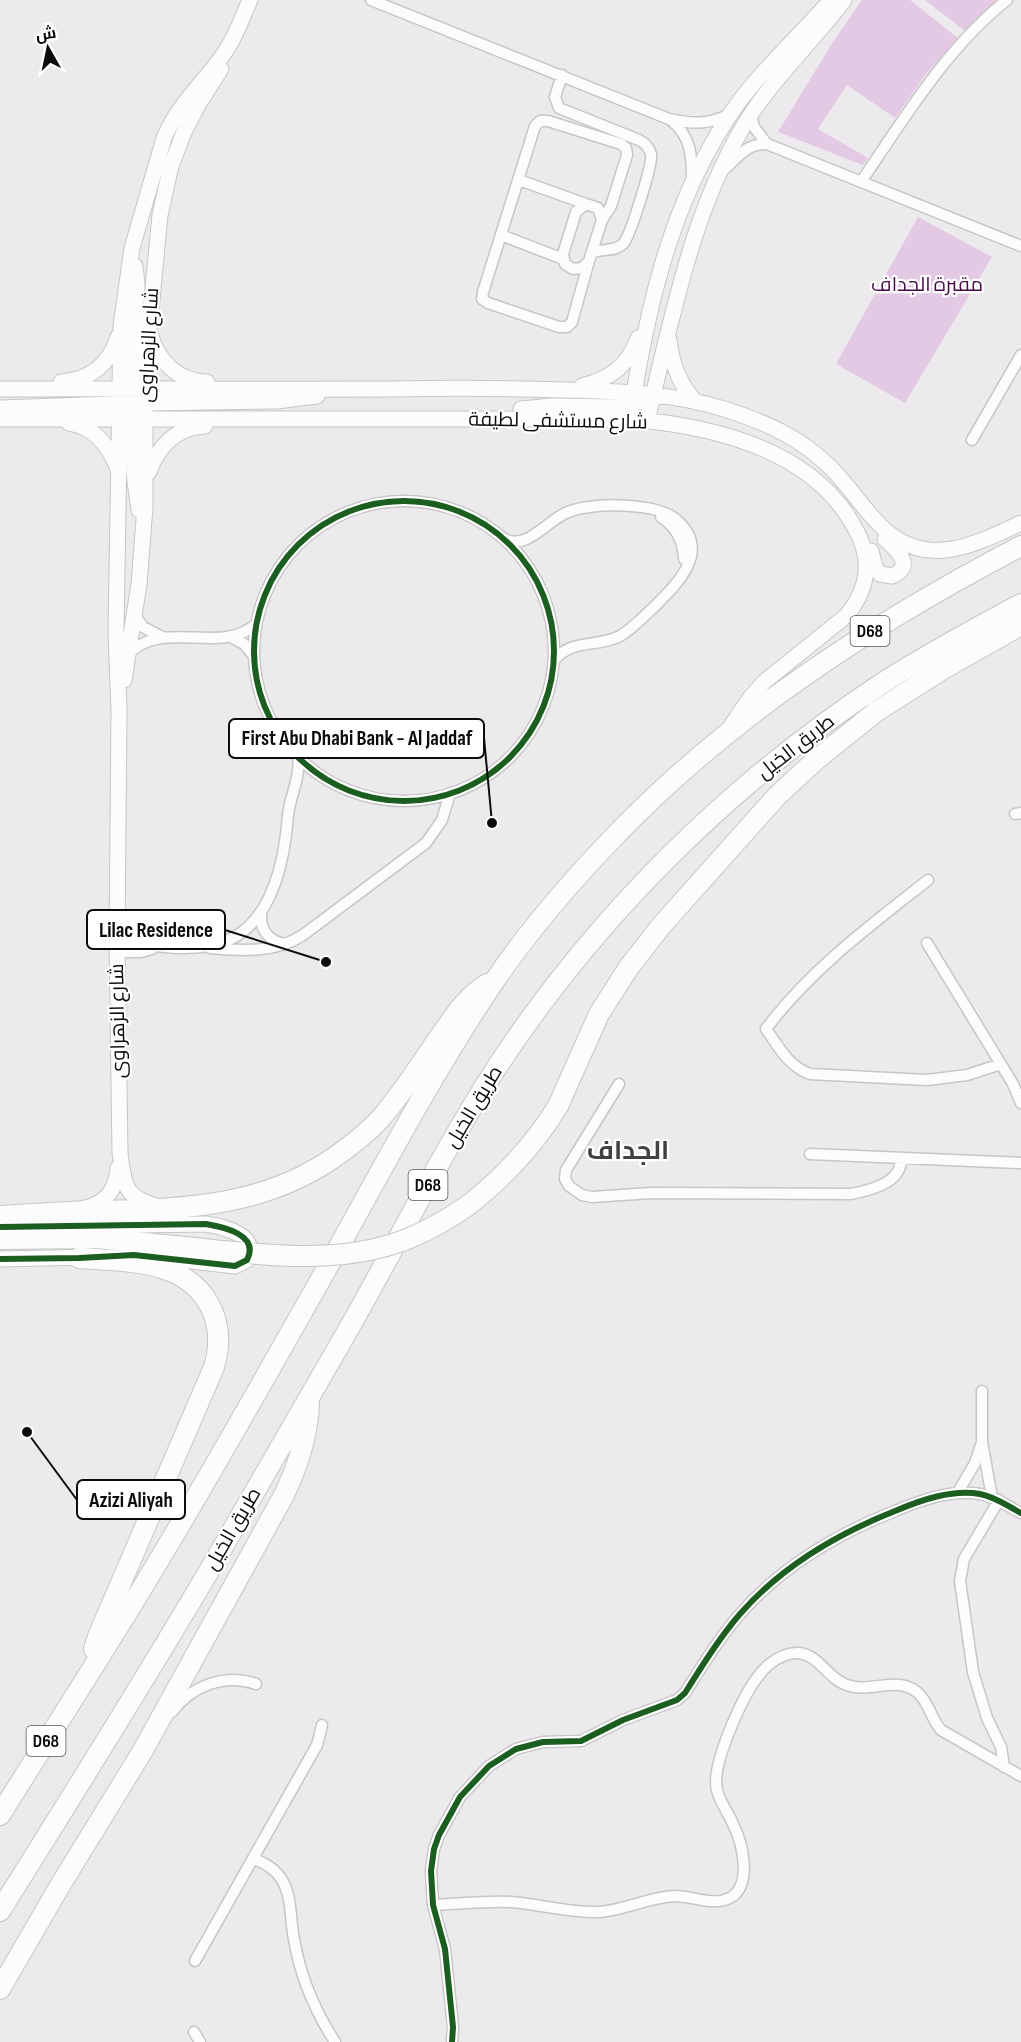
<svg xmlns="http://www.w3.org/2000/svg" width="1021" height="2042" viewBox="0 0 1021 2042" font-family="'Sofia Sans Condensed',Cairo,sans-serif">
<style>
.green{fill:#e4c9e5}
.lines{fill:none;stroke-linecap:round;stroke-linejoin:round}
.street-casing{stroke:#c7c6c7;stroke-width:13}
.secondary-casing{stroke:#c7c6c7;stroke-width:17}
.highway-casing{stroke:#c7c6c7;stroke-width:22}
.street{stroke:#fcfcfc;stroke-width:10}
.secondary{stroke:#fcfcfc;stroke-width:15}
.highway{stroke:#fcfcfc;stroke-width:20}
.highway-bridge-casing{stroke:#c7c6c7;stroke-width:22;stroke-linecap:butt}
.highway-bridge{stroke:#fcfcfc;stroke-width:20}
.cycleway-casing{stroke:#fff;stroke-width:10}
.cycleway{stroke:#1b5e20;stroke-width:6}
.labels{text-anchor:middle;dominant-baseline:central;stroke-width:4.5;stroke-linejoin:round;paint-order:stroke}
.shield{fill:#fff;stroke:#565556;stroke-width:1.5}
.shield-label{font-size:18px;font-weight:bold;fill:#0d0c0d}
.park-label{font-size:20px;fill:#470a4b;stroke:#fff}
.street-label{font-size:20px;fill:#0d0c0d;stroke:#fff}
.district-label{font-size:26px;font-weight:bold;fill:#434043;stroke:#fff}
.leader{fill:none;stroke:#0d0c0d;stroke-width:2}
.callout-dot{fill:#0d0c0d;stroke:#fff;stroke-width:2}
.callout{fill:#fff;stroke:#0d0c0d;stroke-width:2}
.callout-label{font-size:21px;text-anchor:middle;font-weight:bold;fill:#0d0c0d}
</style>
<rect width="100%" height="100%" fill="#eceaec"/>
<path class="green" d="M862 0H910L958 38 926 74 895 118 847 85 818 129 868 158 863 165 778 132 831 45Z
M925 0H996L965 31Z
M918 217 992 257 905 403 836 364Z"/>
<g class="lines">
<defs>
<path id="street" d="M371 0 669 119C691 124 709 125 730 114
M562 75 555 97 559 108 639 140C645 143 649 147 651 154 653 164 630 237 623 244 615 252 602 248 592 253
M751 114 754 127 767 144
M672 121C691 137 692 156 692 180
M726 168C739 156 746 144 767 144L1021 246
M519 180 586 204
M861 182C903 120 947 47 1007 0
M586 204 598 208 602 220 589 261 582 268 573 269 565 264 563 254 576 212Z
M501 235 563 259
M589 261 572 322 567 327H559L488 303 482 299 483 292 535 126 540 121H548L621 144 626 148 627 155 611 206 602 220
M972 440 1021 355
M254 651a150 150 0 1 1 300 0a150 150 0 1 1-300 0Z
M661 517C676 527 683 540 684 559
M504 539C528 551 548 519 568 512 593 502 658 502 678 521 712 553 675 586 652 609 642 618 632 629 620 636 597 648 573 638 554 660
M135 615 143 627 162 637
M231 637 244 644 254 656
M128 654C164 618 220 656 256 624
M1015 814 1021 813
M928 880C871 925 810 970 766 1029 779 1047 788 1066 810 1074L927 1080 967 1075 1001 1064
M261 914C260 931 270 942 286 944
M117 941C147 945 178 951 209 946 269 936 284 868 288 815 290 796 301 776 298 757
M927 943 1013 1084 1021 1103
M210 948C242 951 276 953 303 935L426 843 442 820 450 793
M117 952H141L152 949
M619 1084 566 1170 565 1179 569 1186 582 1195 592 1197 651 1193 851 1194C871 1190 902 1183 901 1158
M810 1154 1021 1163
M982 1391V1442L992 1497
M958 1492 975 1463 981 1445
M999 1500 964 1559 960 1581 973 1672 987 1718 1001 1747 1004 1767
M172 1712C191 1686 225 1673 256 1684
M253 1858C265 1864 275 1868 282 1880 292 1896 290 1920 294 1939 300 1975 315 2011 335 2042
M433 1905C458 1904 484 1901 510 1902 540 1904 569 1913 600 1912 626 1910 649 1897 675 1896 694 1896 716 1908 733 1896 752 1881 742 1842 733 1824 727 1810 716 1797 716 1782 716 1756 743 1694 760 1674 768 1663 784 1652 799 1653 819 1655 828 1679 847 1685 871 1694 895 1675 917 1692 929 1702 931 1719 941 1730L1021 1776
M195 1961 317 1745 322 1725
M194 2032 200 2042
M452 2042 453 2027 445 1949 433 1905 431 1871 434 1849 439 1835 460 1797 489 1766 516 1749 543 1742 581 1741 623 1720 677 1700 685 1693C702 1666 720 1637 740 1614 782 1566 837 1534 895 1511 921 1500 952 1489 980 1494 996 1497 1007 1506 1021 1513"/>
<path id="secondary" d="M150 334C159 362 177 381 207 382
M669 340C672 364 679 385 696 402
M61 382C90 380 109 365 118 337
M582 386C610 379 628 366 638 338
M0 389C130 388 260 390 390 389 448 388 506 388 563 390 617 391 673 393 724 409 765 422 802 438 832 469 851 488 865 512 885 530 929 569 976 544 1021 523
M135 397 132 383 137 284 135 266
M0 408 113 404 128 400
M133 408 134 474 139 510
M521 409 553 406 618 407 640 402
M119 418 133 407 146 403 277 401 317 396
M0 419H630C714 426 816 450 857 532 873 562 867 591 846 616L764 682 750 698 731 726
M630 419C646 312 670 204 731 113 760 71 798 38 831 0
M647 420C673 316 692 206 751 114 778 73 815 39 844 0
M69 423C94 427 108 444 117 467
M149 472C158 446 177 427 205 426
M871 551 875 567 880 574 892 576C916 565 896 550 885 539
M124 680 139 584 145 507V372L160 215 171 166 184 132 198 105 221 69
M156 1206C123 1197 124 1183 120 1153L117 941 119 710 116 633 121 326 132 248 164 138C178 105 203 83 223 55 235 39 242 18 250 0
M85 1208C107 1203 116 1189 118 1168
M0 1227 206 1224C224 1227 260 1235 247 1260L235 1266 138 1255
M0 1259 90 1257"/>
<path id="highway" d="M470 1204C505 1176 535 1144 558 1106L599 1014 629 967 661 926 777 796 817 759 877 711 943 669 1021 625
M0 1216C30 1214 60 1212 91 1211 180 1209 263 1209 339 1154 353 1144 368 1132 380 1119 401 1095 418 1068 436 1042 452 1020 464 998 487 984
M0 1239 97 1238 163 1245
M79 1258C126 1262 187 1258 211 1308 220 1327 220 1347 214 1367L99 1634 94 1649
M0 1815C53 1730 108 1646 159 1560 209 1477 257 1392 305 1307 367 1199 423 1087 493 983 527 933 568 885 610 841 728 717 870 625 1021 546
M0 1911C71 1798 141 1686 209 1571 253 1496 296 1420 340 1344 394 1251 440 1154 499 1064 599 913 730 784 881 684 926 655 974 629 1021 604
M0 1989 61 1884 142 1752 284 1495C298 1466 308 1436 309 1403"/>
</defs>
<use href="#street" class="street-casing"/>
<use href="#secondary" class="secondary-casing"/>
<use href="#highway" class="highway-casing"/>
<use href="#street" class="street"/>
<use href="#secondary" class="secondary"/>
<use href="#highway" class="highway"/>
<defs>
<path id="highway-bridge" d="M163 1245C236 1251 321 1267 393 1244 421 1235 446 1221 470 1204"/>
</defs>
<use href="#highway-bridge" class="highway-bridge-casing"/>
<use href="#highway-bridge" class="highway-bridge"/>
<defs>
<path id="cycleway" d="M254 651a150 150 0 1 1 300 0a150 150 0 1 1-300 0Z
M0 1227 206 1224C224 1227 260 1235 247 1260L235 1266 134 1255 79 1258 0 1259
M452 2042 453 2027 445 1949 433 1905 431 1871 434 1849 439 1835 460 1797 489 1766 516 1749 543 1742 581 1741 623 1720 677 1700 685 1693C702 1666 720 1637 740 1614 782 1566 837 1534 895 1511 921 1500 952 1489 980 1494 996 1497 1007 1506 1021 1513"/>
</defs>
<use href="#cycleway" class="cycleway-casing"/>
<use href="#cycleway" class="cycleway"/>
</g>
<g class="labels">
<g class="shield">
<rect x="850.5" y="616" width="39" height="30" rx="4.5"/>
<rect x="408.5" y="1170" width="39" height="30" rx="4.5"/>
<rect x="26.5" y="1726" width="39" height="30" rx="4.5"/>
</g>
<g class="shield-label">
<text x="870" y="631">D68</text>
<text x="428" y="1185">D68</text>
<text x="46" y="1741">D68</text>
</g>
<g class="park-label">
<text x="927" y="285">مقبرة الجداف</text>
</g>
<g class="street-label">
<text transform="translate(149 345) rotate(-87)">شارع الزهراوى</text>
<text transform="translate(558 421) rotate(1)">شارع مستشفى لطيفة</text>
<text transform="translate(796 747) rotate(-38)">طريق الخيل</text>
<text transform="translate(118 1021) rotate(-91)">شارع الزهراوى</text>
<text transform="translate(474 1107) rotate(-59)">طريق الخيل</text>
<text transform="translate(233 1529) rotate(-60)">طريق الخيل</text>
</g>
<g class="district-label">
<text x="628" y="1151">الجداف</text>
</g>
</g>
<path class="leader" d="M492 823L484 738M326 962L225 930M27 1432L77 1500"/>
<g class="callout-dot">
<circle cx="492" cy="823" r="6"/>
<circle cx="326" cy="962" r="6"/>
<circle cx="27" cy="1432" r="6"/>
</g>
<g class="callout">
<rect x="229" y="719" width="255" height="39" rx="6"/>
<rect x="87" y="910" width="138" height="39" rx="6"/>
<rect x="77" y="1480" width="108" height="39" rx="6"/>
</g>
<g class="callout-label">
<text x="357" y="745">First Abu Dhabi Bank - Al Jaddaf</text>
<text x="156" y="937">Lilac Residence</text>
<text x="131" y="1507">Azizi Aliyah</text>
</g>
<g transform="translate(48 48) rotate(351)" stroke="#ffffff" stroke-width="4.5" paint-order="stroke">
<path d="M0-4.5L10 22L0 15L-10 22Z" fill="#0d0c0d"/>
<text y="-9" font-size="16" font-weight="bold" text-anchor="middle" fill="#0d0c0d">ش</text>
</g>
</svg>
